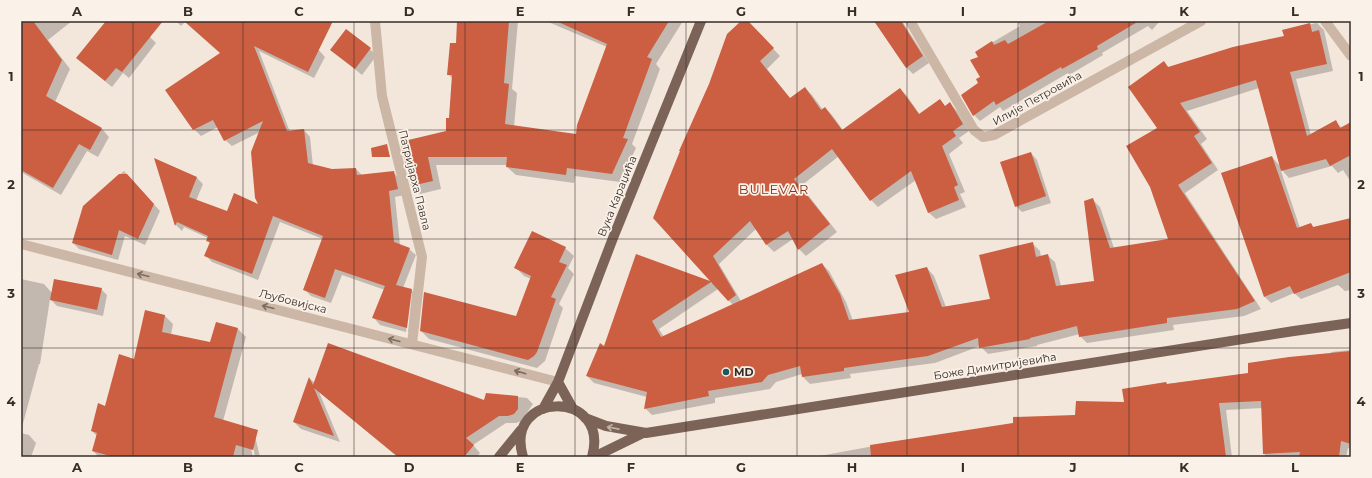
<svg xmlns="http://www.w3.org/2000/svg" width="1372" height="478" viewBox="0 0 1372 478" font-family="Montserrat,sans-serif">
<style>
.shadow{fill:#0003;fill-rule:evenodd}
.building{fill:#cc5e41}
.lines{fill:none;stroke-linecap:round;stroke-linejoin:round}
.minor{stroke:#ccb7a7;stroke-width:10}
.major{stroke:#7b6358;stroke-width:10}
.oneway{stroke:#7b6b61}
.oneway2{stroke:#c1b2a7}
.grid{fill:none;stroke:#382c28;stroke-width:1;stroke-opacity:0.55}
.poi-dot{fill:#1b5a5c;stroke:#faf2e8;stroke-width:1.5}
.labels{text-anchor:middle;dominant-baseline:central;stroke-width:3.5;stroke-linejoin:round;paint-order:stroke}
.street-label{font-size:11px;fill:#382c28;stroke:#faf2e8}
.poi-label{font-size:11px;font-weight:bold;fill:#382c28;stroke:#faf2e8;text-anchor:start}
.quarter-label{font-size:13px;letter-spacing:1px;fill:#8b331d;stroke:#faf2e8}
.neatline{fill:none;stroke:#382c28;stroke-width:1.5}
.grid-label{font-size:13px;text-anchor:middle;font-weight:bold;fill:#382c28}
</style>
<rect width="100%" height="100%" fill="#f3e7dc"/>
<path class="shadow" d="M21 21H72L48 40 70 69 55 102 102 129 109 137 98 157 87 151 61 195 21 172Z
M107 21H125L150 37 156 43 129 78 123 73 112 87 77 58Z
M176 21H293L325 57 314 78 259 51 290 132 304 130 310 137 313 166 332 170 356 169 363 176 394 173 400 179 404 195 395 197 400 245 409 249 416 255 403 288 411 290 418 296 413 334 408 332 412 293H410L406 332 380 325 374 318 385 290 342 275 331 303 311 296 305 290 323 239 280 222 258 280 212 262 205 255 210 243 207 241 208 238 184 227 182 231 176 225 155 160 197 178 203 184 196 201 228 212 260 206V132L232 146 225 140 218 127 201 136 194 129 221 53 185 22 181 26Z
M458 21H518L512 89 517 93 514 127 577 135 607 47 546 21H683L656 64 660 69 632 144 636 148 620 182 575 176 574 183 516 175 507 167V165H436L441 189 420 194 412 185 401 142 447 132 450 119 453 79 448 74 457 44Z
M742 21H747L780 56 767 69 790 99 805 88 812 95 823 110 825 108 832 115 843 130 900 89 907 96 920 115 940 101 946 107 950 104 957 111 969 131 959 138 963 143 949 154 965 192 960 194 966 207 936 219 928 212 916 180 878 207 871 200 839 156 801 186 837 232 806 256 799 249 793 239 774 252 767 245 756 229 719 264 741 301 822 264 829 271 846 302 853 321 911 313 927 268 934 276 946 307 991 299 1032 243 1040 251 1041 257 1047 255 1055 262 1061 286 1095 282 1093 200 1100 207 1114 248 1169 240 1159 128 1164 63 1169 68 1285 37 1283 30 1317 23 1324 30 1333 71 1296 79 1311 135 1335 121 1342 128 1351 123V182L1343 170 1338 173 1332 166 1289 178 1280 168 1300 228 1311 224 1314 228 1351 219V290L1345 291 1338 285 1301 299 1294 293 1271 303 1265 297 1222 173 1272 157 1280 166 1259 88 1187 111 1207 139 1201 144 1218 170 1185 193 1261 309 1244 316 1173 325 1174 330 1087 343 1080 336V334L1037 345V346L988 354 980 346 935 363 850 374 851 378 810 384 803 377 802 374 776 382 770 389 715 398V403L652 415 645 408 647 397 594 383 587 376 605 348 637 256 713 283 654 218ZM718 289 733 305 664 337 659 329Z
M874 21H902L929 63 913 74 907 68Z
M1017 21H1160L1152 30 1148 26 1102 53 1103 55 1069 75 1068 73 1003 111 1000 107 980 121 974 115 981 78 979 57 976 52 1020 26Z
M346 31 377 55 362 75 331 50Z
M1031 153 1037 160 1051 203 1022 212 1016 206Z
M124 171 160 211 145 245 125 236 118 260 79 249 73 243 84 206Z
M565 248 574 256 568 268 574 274 559 304 563 308 545 361 537 368 429 339 421 331 517 317 531 279 524 276 516 268Z
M21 279 44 284 52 293 101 289 107 295 103 316 57 306 50 299 40 364H39L21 431Z
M146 311 165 316 173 324 171 335 211 343 216 323 238 329 246 337 223 421 247 427 255 436 260 457H255L250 432H247L253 457H99L93 451 97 436 92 431 99 405 106 407 119 356 135 360Z
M1351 350V449L1348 448 1346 457H1265L1262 408 1226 410 1232 457H814L912 439 1076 415 1125 403 1167 384 1249 374 1332 354 1331 352Z
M310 379 315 383 484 401 487 394 527 398 533 404 521 421 516 423H506L473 445 480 453 477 457H398L319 392 340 442 301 429 294 422Z
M21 433 29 435 36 443 31 457H21Z"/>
<path class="building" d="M21 21H33L62 60 46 96 102 128 90 150 79 144 53 188 21 170Z
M106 21H163L122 72 116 68 105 81 76 58Z
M184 21H333L308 72 254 46 287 131 304 129 308 163 332 169 356 168 357 175 394 171 398 189 389 191 394 242 410 248 396 285 412 289 407 328 372 318 385 286 335 269 325 298 303 290 323 236 273 216 252 274 204 256 210 242 206 241 208 236 177 222 175 226 154 158 197 177 189 197 227 211 234 193 258 204 255 198 251 152 263 121 224 141 213 120 193 130 165 90 220 53Z
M457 21H509L504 83 509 84 505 124 576 134 577 125 607 44 556 21H669L647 57 652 59 623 138 628 139 612 174 567 168 566 175 506 167 507 157H428L433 181 411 186 400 142 446 131V118H449L452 75H447L450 43H456Z
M741 21H748L774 48 760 61 790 98 805 87 821 110 825 107 842 130 900 88 919 114 940 99 945 106 950 102 963 124 953 131 956 136 942 146 958 185 954 187 959 200 928 213 911 171 870 201 832 149 794 179 830 224 798 250 788 231 766 245 750 221 713 256 736 295 728 301 711 282 652 321 661 337 822 263 840 294 849 320 909 312 895 275 927 267 942 307 990 299 979 255 1033 242 1036 257 1048 254 1056 286 1094 281 1084 201 1093 198 1110 248 1168 239 1150 187 1126 146 1157 128 1128 87 1164 61 1168 67 1233 47 1284 36 1282 30 1310 23 1312 32 1319 30 1327 64 1290 72 1307 136 1336 120 1340 128 1351 122V155L1330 166 1326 159 1281 171 1256 80 1180 103 1200 132 1194 136 1212 163 1178 185 1255 301 1237 309 1167 318V323L1079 337 1077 326 1030 338V339L979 348 978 338 928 356 844 368V371L802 377 800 366 768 375 762 382 708 391 709 396 644 409 647 392 586 376 600 343 604 346 636 254 710 281 653 218 680 151H679L709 84 727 34Z
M874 21H901L923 56 906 68Z
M1049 21H1139L1097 46 1098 49 1062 69 1061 67 996 105 994 101 973 116 961 95 978 83 976 79 980 77 970 60 978 57 975 52 992 41 994 45 1005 40 1008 44Z
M346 29 371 48 355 69 330 50Z
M387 144 390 157H372L371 148Z
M1031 152 1046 196 1015 207 1000 162Z
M1272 156 1297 228 1311 223 1313 227 1351 218V272L1294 294 1290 286 1264 297 1221 173Z
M119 174H127L154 204 138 239 119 230 112 255 72 243 83 206Z
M532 231 566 247 559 262 567 265 551 297 556 299 537 352 534 356 528 360 420 331 424 292 516 316 531 276 514 268Z
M54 279 102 288 97 310 50 300Z
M145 310 165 315 162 332 210 342 216 322 238 328 214 417 258 430 253 450 236 445 233 457H114L92 451 97 433 91 431 98 403 105 406 119 354 134 359Z
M328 343 484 400 486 393 518 396V409L514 414 508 416H499L466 438 474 445 464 457H398L314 388 334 436 293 422 309 377 313 385Z
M1351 351V444L1341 441 1339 457H1299L1300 452 1263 454 1261 401 1219 403 1226 457H871L870 445 1013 423V417L1075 415 1076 401 1124 402 1122 389 1166 382 1167 384 1248 373V363L1289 357Z"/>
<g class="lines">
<path class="minor" d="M375 21 382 96 422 257 412 344
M910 21 974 130 983 137 994 135 1201 21
M1325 21 1351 56
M21 244 558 382"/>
<path class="major" d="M558 382 573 409
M543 409 558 382 613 238 701 21
M585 418 606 426 646 433 1294 331 1351 323
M499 457 521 430
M523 457C503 390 611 389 592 457
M594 457 643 433"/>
</g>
<defs><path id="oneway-shaft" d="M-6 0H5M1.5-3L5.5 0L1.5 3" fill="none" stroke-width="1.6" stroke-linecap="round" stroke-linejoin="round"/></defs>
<g class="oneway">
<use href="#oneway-shaft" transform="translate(143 275) rotate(-166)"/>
<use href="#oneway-shaft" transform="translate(268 307) rotate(-166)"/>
<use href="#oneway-shaft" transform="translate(394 340) rotate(-166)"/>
<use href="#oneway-shaft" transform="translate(520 372) rotate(-164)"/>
</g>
<use class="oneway2" href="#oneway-shaft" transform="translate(613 428) rotate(-169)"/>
<path class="grid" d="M133 21V457M243 21V457M354 21V457M465 21V457M575 21V457M686 21V457M797 21V457M907 21V457M1018 21V457M1129 21V457M1239 21V457M21 130H1351M21 239H1351M21 348H1351"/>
<circle class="poi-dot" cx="726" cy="372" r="4"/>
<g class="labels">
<g class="street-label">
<text transform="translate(1037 98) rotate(-29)">Илије Петровића</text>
<text transform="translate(415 180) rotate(76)">Патријарха Павла</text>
<text transform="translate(617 196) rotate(-68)">Вука Караџића</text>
<text transform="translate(293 301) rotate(14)">Љубовијска</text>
<text transform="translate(995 366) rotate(-9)">Боже Димитријевића</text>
</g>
<g class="poi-label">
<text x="734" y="372">MD</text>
</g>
<g class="quarter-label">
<text x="774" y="189">BULEVAR</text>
</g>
</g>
<rect width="1372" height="478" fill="none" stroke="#faf2e8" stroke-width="44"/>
<rect x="22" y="22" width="1328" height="434" class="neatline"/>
<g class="grid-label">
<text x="77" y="16">A</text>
<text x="188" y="16">B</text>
<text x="299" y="16">C</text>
<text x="409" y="16">D</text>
<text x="520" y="16">E</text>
<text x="631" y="16">F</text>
<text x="741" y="16">G</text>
<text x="852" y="16">H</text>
<text x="963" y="16">I</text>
<text x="1073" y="16">J</text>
<text x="1184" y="16">K</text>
<text x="1295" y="16">L</text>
<text x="11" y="81">1</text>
<text x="1361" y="81">1</text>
<text x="11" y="189">2</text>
<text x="1361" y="189">2</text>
<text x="11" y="298">3</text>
<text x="1361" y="298">3</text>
<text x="11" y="406">4</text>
<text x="1361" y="406">4</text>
<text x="77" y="472">A</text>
<text x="188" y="472">B</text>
<text x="299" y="472">C</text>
<text x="409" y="472">D</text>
<text x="520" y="472">E</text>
<text x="631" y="472">F</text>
<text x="741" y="472">G</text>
<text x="852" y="472">H</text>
<text x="963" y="472">I</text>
<text x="1073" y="472">J</text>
<text x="1184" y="472">K</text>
<text x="1295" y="472">L</text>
</g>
</svg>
